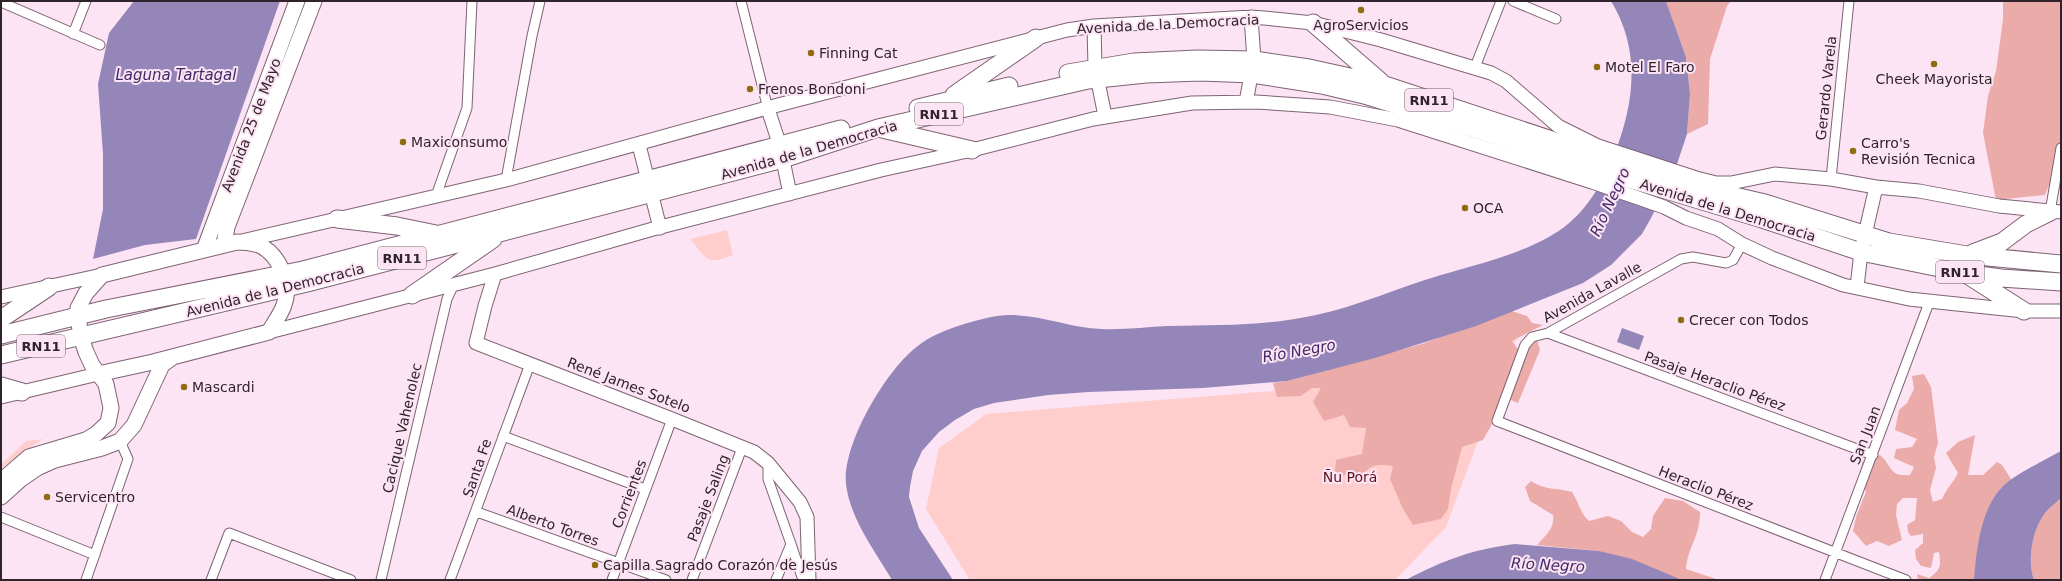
<svg xmlns="http://www.w3.org/2000/svg" width="2062" height="581" viewBox="0 0 2062 581" font-family="'DejaVu Sans',sans-serif">
<style>
.green{fill:#ffcecc}
.forest{fill:#ebaba9}
.water{fill:#9486b9}
.lines{fill:none;stroke-linecap:round;stroke-linejoin:round}
.street-casing{stroke:#7d6374;stroke-width:11}
.secondary-casing{stroke:#7d6374;stroke-width:15}
.primary-casing{stroke:#7d6374;stroke-width:17}
.highway-casing{stroke:#7d6374;stroke-width:19}
.street{stroke:#fff;stroke-width:9}
.secondary{stroke:#fff;stroke-width:13}
.primary{stroke:#fff;stroke-width:15}
.highway{stroke:#fff;stroke-width:17}
.poi-dot{fill:#8f6c10;stroke:#fde4f4;stroke-width:1.5}
.labels{text-anchor:middle;dominant-baseline:central;stroke-width:4;stroke-linejoin:round;paint-order:stroke}
.shield{fill:#fde4f4;stroke:#6e5e68;stroke-width:1}
.shield-label{font-size:13px;font-weight:bold;fill:#30242c}
.street-label{font-size:14px;fill:#30242c;stroke:#fde4f4}
.poi-label{font-size:14px;fill:#30242c;stroke:#fde4f4;text-anchor:start}
.park-label{font-size:14px;fill:#5d1419;stroke:#fde4f4}
.water-label{font-size:15px;font-style:italic;fill:#3f2967;stroke:#fde4f4}
</style>
<rect width="100%" height="100%" fill="#fde4f4"/>
<path class="green" d="M727 230 733 255C706 266 707 259 690 239Z
M1523 320 1446 527 1395 580H970L926 509 939 448 986 414 1272 391Z
M43 439 1 468V465L26 441Z"/>
<path class="forest" d="M1666 1H1731L1727 6 1710 59 1708 124 1687 134 1690 94 1686 57Z
M2003 1H2061V154L2045 195 1996 200 1983 133 1988 96 1996 71 2003 19Z
M1512 311 1527 316 1532 323 1543 325 1512 341 1517 348 1529 346 1537 340 1540 350 1518 403 1501 396 1496 417 1483 440 1462 447 1451 489 1448 509 1441 519 1413 525 1403 509 1390 479 1393 466C1374 464 1371 464 1358 480L1335 471 1336 460 1362 454 1366 428 1350 427 1344 415 1324 421 1313 402 1321 388H1312L1301 396 1277 397 1273 383 1287 381 1422 344Z
M1924 374 1931 387 1938 443 1934 457 1936 468 1930 490 1933 502 1942 499C1946 489 1953 483 1958 473L1946 453 1958 442 1975 435 1968 475H1983L1997 462 2002 465 2011 479 1999 491 1975 580H1918L1917 574 1929 578C1941 570 1941 566 1939 552L1934 553 1931 568 1921 566 1916 559 1915 550 1923 543V534L1911 536 1908 532 1907 525 1915 520 1917 498H1903L1897 504 1896 515 1902 540 1889 546 1877 541 1866 546 1853 531 1856 517 1866 492 1861 478 1862 462 1880 455C1893 466 1888 477 1910 475L1914 467 1894 458 1896 449 1912 447 1917 439 1895 430 1899 410 1907 403 1914 389 1912 376Z
M1531 481C1547 491 1554 487 1572 492 1579 503 1580 513 1589 521L1608 516 1621 521 1632 532 1643 537 1651 529 1653 516 1665 498 1683 501 1700 512C1700 537 1688 546 1686 569L1719 580H1682L1599 551 1537 545C1546 535 1555 528 1553 515L1530 501 1525 487Z
M2061 498V580H2034C2027 559 2032 531 2045 513 2049 508 2056 503 2061 498Z"/>
<path class="water" d="M134 1H280L196 239 145 245 93 259 103 209V154L98 84 109 33Z
M1611 1H1666L1686 57 1690 94 1687 134 1675 170 1651 218 1642 234 1611 265 1583 283 1476 326 1375 358 1287 381 1203 388 1088 392 1048 395 994 403 974 409 955 420 939 432 922 451 913 471 910 487 909 497 919 528 953 580H892C875 551 850 519 846 484 842 444 887 368 919 345 936 331 974 320 997 316 1033 311 1067 328 1102 329 1124 330 1146 327 1168 326 1218 325 1267 326 1316 315 1358 306 1400 287 1441 275 1482 263 1535 251 1568 224 1591 205 1605 178 1616 150 1635 99 1640 49 1611 1Z
M1622 328 1644 336 1639 350 1617 342Z
M2061 451V498C2056 503 2049 508 2045 513 2032 531 2027 559 2034 580H1974C1977 545 1981 499 2013 478 2028 468 2045 460 2061 451Z
M1515 544 1599 551 1632 559 1682 580H1406C1443 560 1474 549 1515 544Z"/>
<g class="lines">
<defs>
<path id="street" d="M741 1 768 109
M1513 1 1556 19
M1 2 100 45
M73 34 86 1
M1475 67 1501 1
M1831 179 1849 1
M506 180 532 36 540 1
M436 196 467 108 472 1
M2050 212 2061 148
M1742 244 1733 260 1726 263 1693 257 1681 259 1548 333 1532 337 1525 345 1497 421 1906 580
M1548 333 1873 455
M503 436 645 489
M768 463V479L791 544 776 580
M477 512 666 580
M1 517 95 555
M791 544 803 580
M86 580 128 459 120 441
M211 580 229 533 351 580
M381 580 447 299 454 284
M450 580 530 364
M612 580 672 419
M692 580 742 448
M1825 580 1930 300"/>
<path id="secondary" d="M1094 26 1095 67 1105 116
M1246 102 1254 60 1251 17
M768 109 780 146 790 194
M639 145 660 228
M242 241 506 180 778 105 1067 30 1094 26 1251 17 1264 18 1313 23 1381 40 1491 73 1506 81 1558 126 1598 146 1696 178 1716 183H1731L1775 174 1831 179 1876 187 1919 191 1999 206 2061 212
M495 274 485 306 476 343 672 419 754 452 768 463 800 502 807 517 809 580
M1857 287 1861 252 1876 187
M1 297 102 275
M269 332 495 274 653 229 881 170 972 150 1093 119 1192 103 1256 102 1330 107 1398 120 1592 182 1664 207 1686 218 1718 229 1742 244 1772 258 1843 285 1909 299 2024 311H2061
M1 397 98 374"/>
<path id="primary" d="M224 245 227 227 314 1
M204 250 297 1
M1 481 29 457 86 440 96 434 108 423 111 408 106 384 92 365 86 352 81 337 78 316V308L86 293 102 275 237 242C245 242 252 243 259 245 279 254 292 284 284 305 281 314 274 323 269 332L153 362 98 374
M1 497 21 479 37 468 55 460 102 448 120 441 134 425 162 365 173 357"/>
<path id="highway" d="M1313 23 1381 82
M1068 73 1134 62 1197 59 1254 60 1309 68 1382 84 1691 186 1765 203 1889 242 1967 255 2061 264
M954 95 1036 38
M918 108 1009 86
M882 129 972 150
M337 219 397 226 436 234
M1973 253 2002 242 2026 224 2050 212
M1969 276 2024 311
M412 295 493 239
M1 319 49 287
M1 335 106 309 303 270 841 129
M1 355 307 283 783 159 878 128 1088 80 1146 74 1201 72 1252 74 1322 85 1364 95 1481 131 1593 168 1762 219 1861 252 1964 273 2001 278 2061 282
M1 386 22 392"/>
</defs>
<use href="#street" class="street-casing"/>
<use href="#secondary" class="secondary-casing"/>
<use href="#primary" class="primary-casing"/>
<use href="#highway" class="highway-casing"/>
<use href="#street" class="street"/>
<use href="#secondary" class="secondary"/>
<use href="#primary" class="primary"/>
<use href="#highway" class="highway"/>
</g>
<g class="poi-dot">
<circle cx="1361" cy="10" r="4"/>
<circle cx="811" cy="53" r="4"/>
<circle cx="1934" cy="64" r="4"/>
<circle cx="1597" cy="67" r="4"/>
<circle cx="750" cy="89" r="4"/>
<circle cx="403" cy="142" r="4"/>
<circle cx="1853" cy="151" r="4"/>
<circle cx="1465" cy="208" r="4"/>
<circle cx="1681" cy="320" r="4"/>
<circle cx="184" cy="387" r="4"/>
<circle cx="47" cy="497" r="4"/>
<circle cx="595" cy="565" r="4"/>
</g>
<g class="labels">
<g class="shield">
<rect x="1405" y="89" width="48" height="22" rx="3"/>
<rect x="915" y="103" width="48" height="22" rx="3"/>
<rect x="378" y="247" width="48" height="22" rx="3"/>
<rect x="1936" y="261" width="48" height="22" rx="3"/>
<rect x="17" y="335" width="48" height="22" rx="3"/>
</g>
<g class="shield-label">
<text x="1429" y="100">RN11</text>
<text x="939" y="114">RN11</text>
<text x="402" y="258">RN11</text>
<text x="1960" y="272">RN11</text>
<text x="41" y="346">RN11</text>
</g>
<g class="street-label">
<text transform="translate(1168 24) rotate(-3)">Avenida de la Democracia</text>
<text transform="translate(1826 88) rotate(-84)">Gerardo Varela</text>
<text transform="translate(251 125) rotate(-69)">Avenida 25 de Mayo</text>
<text transform="translate(809 150) rotate(-16)">Avenida de la Democracia</text>
<text transform="translate(1728 210) rotate(17)">Avenida de la Democracia</text>
<text transform="translate(275 290) rotate(-14)">Avenida de la Democracia</text>
<text transform="translate(1592 292) rotate(-29)">Avenida Lavalle</text>
<text transform="translate(1715 381) rotate(20)">Pasaje Heraclio Pérez</text>
<text transform="translate(629 385) rotate(21)">René James Sotelo</text>
<text transform="translate(402 428) rotate(-77)">Cacique Vahenolec</text>
<text transform="translate(1865 435) rotate(-69)">San Juan</text>
<text transform="translate(477 468) rotate(-71)">Santa Fe</text>
<text transform="translate(1706 488) rotate(21)">Heraclio Pérez</text>
<text transform="translate(629 494) rotate(-69)">Corrientes</text>
<text transform="translate(708 498) rotate(-69)">Pasaje Saling</text>
<text transform="translate(553 525) rotate(20)">Alberto Torres</text>
</g>
<g class="poi-label">
<text x="1361" y="25" text-anchor="middle">AgroServicios</text>
<text x="819" y="53">Finning Cat</text>
<text x="1605" y="67">Motel El Faro</text>
<text x="1934" y="79" text-anchor="middle">Cheek Mayorista</text>
<text x="758" y="89">Frenos Bondoni</text>
<text x="411" y="142">Maxiconsumo</text>
<text x="1861" y="143">Carro's<tspan x="1861" dy="16">Revisión Tecnica</tspan></text>
<text x="1473" y="208">OCA</text>
<text x="1689" y="320">Crecer con Todos</text>
<text x="192" y="387">Mascardi</text>
<text x="55" y="497">Servicentro</text>
<text x="603" y="565">Capilla Sagrado Corazón de Jesús</text>
</g>
<g class="park-label">
<text x="1350" y="477">Ñu Porá</text>
</g>
<g class="water-label">
<text x="176" y="75">Laguna Tartagal</text>
<text transform="translate(1610 202) rotate(-65)">Río Negro</text>
<text transform="translate(1299 351) rotate(-10)">Río Negro</text>
<text transform="translate(1548 565) rotate(3)">Río Negro</text>
</g>
</g>
<rect width="2062" height="581" fill="none" stroke="#30242c" stroke-width="4"/>
</svg>
